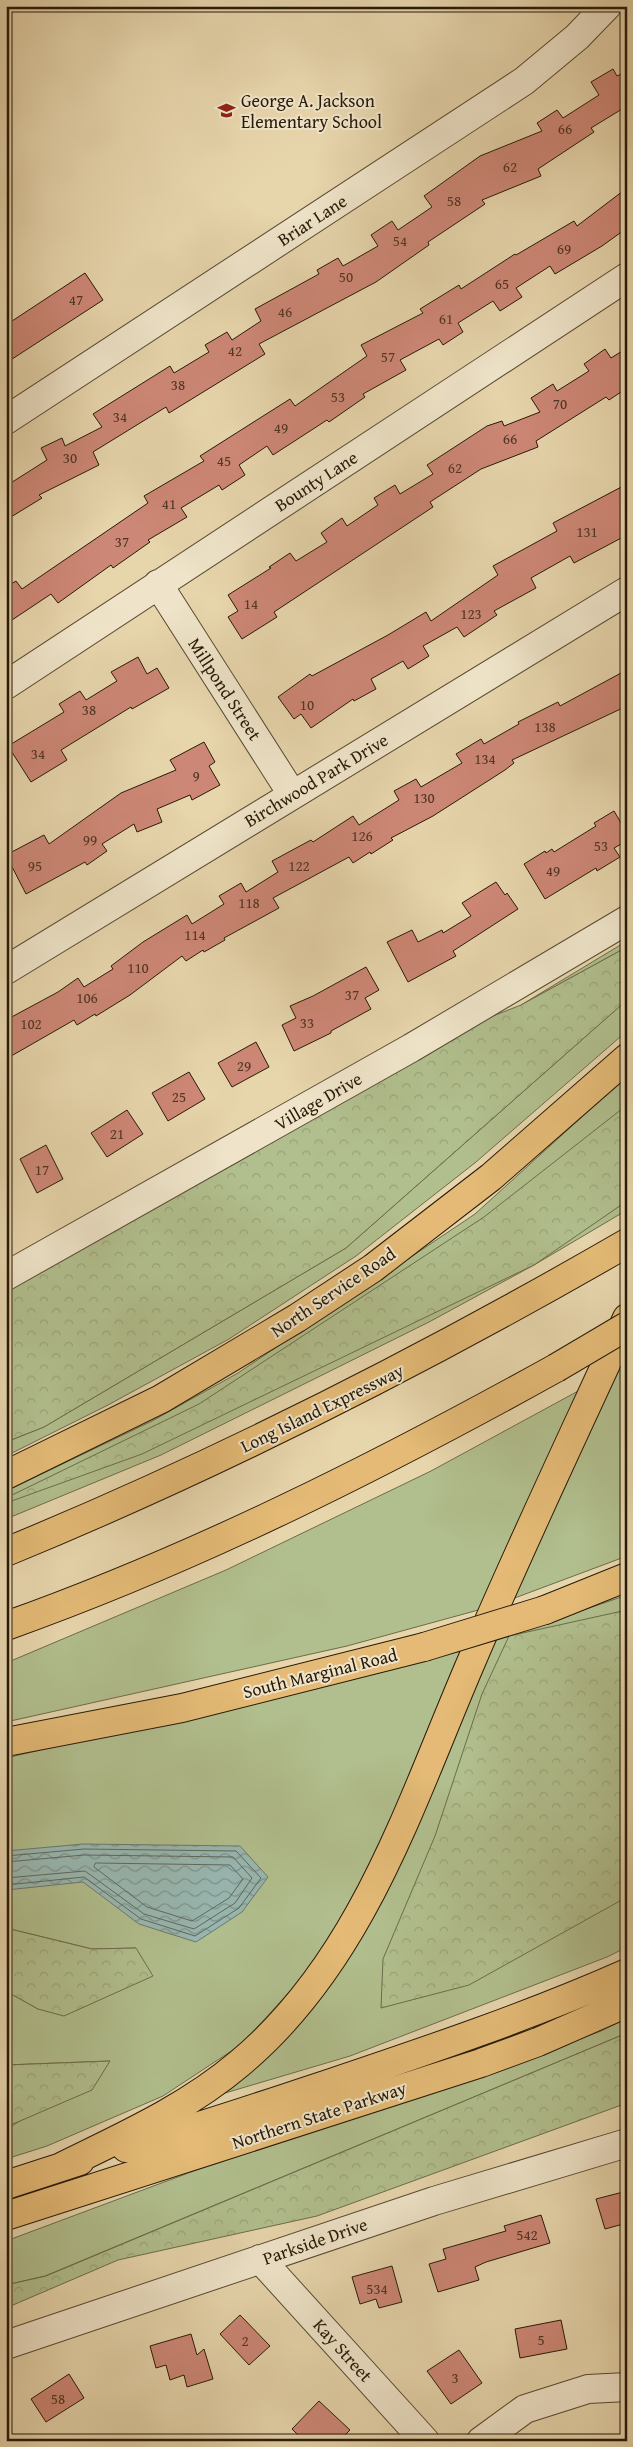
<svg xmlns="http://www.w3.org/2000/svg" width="633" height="2447" viewBox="0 0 633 2447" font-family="'Gentium Book Plus',serif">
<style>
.grass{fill:#b1be8d;stroke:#6c6c4a}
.forest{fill:url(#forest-crowns);stroke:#6c6c4a}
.water{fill:url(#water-waves);stroke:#6b786d}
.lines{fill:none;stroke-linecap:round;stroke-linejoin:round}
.shore{stroke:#60685c;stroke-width:1}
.building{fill:#cd8776;stroke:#271a08}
.minor-casing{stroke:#574931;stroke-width:30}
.major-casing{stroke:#271a08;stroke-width:30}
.highway-casing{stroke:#271a08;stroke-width:30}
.minor{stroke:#efe4c9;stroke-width:28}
.major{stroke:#e4ba76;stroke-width:28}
.highway{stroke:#e4ba76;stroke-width:28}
.major-bridge-casing{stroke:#271a08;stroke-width:30;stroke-linecap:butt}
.highway-bridge-casing{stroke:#271a08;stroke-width:30;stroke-linecap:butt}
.major-bridge{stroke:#e4ba76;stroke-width:28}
.highway-bridge{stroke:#e4ba76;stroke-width:28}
.labels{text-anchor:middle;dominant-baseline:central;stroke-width:4;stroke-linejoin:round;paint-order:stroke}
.number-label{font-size:15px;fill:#503524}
.poi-label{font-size:18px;fill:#271a08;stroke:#efe4c9;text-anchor:start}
.street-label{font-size:18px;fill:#271a08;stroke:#efe4c9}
</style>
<defs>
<pattern id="forest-crowns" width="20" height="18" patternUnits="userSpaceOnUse" patternTransform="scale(1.25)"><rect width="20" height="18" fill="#b1be8d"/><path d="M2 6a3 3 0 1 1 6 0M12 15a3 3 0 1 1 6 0" fill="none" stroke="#98a378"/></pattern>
<pattern id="water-waves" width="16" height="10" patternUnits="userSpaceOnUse" patternTransform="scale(1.25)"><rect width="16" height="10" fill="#98b7b1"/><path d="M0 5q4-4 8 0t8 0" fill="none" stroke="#7c948e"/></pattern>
</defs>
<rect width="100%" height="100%" fill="#e7d5ac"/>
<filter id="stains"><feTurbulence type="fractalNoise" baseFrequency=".004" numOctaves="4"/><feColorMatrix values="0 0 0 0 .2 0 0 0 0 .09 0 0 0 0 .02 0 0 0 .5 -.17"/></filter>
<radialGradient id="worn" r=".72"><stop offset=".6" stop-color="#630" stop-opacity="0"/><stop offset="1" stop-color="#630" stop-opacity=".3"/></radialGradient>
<path class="grass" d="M627 941V947L521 1005Z
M627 1000V1031L476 1162 356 1256 229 1339 108 1405 6 1456V1442L44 1427 346 1248Z
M627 1076V1210L534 1265 429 1322 161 1455 6 1519V1491L152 1421 238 1373 475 1214Z
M627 1363V1556L512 1599 611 1372Z
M580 1390 482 1609 347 1646 6 1722V1663L226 1570 431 1471Z
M627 1595V1947L607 1957 350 2056 215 2096 313 2006 493 1641Z
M466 1650 363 1887 311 1968 242 2044 163 2096 47 2146 6 2159V2127L12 2126 110 2061 6 2065V1991L38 2009 136 1948 92 1949 6 1928V1758Z
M627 2018V2033L45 2276 6 2285V2241L191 2172 452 2086 601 2031Z"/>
<path class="forest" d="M627 947V1000L346 1248 44 1427 6 1442V1293L60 1247 411 1048 521 1005Z
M627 1105V1201L534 1265 142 1454 6 1503V1498L199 1404 484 1217Z
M627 1610V1897L469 1985 381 2008 383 1959 435 1836 482 1694 509 1636Z
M6 1928 92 1949 136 1948 153 1976 64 2016 38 2009 6 1991Z
M627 2033V2103L317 2216 118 2260 6 2308V2285L46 2276Z
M110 2061 92 2090 6 2127V2065Z"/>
<path class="water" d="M83 1844 240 1846 268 1877 242 1912 196 1942 139 1924 83 1882 6 1890V1851Z"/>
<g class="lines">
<path class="shore" d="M6 1856 84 1849 236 1851 261 1878 239 1908 195 1936 141 1919 84 1877 6 1885
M6 1862 84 1855 233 1857 252 1878 235 1903 194 1929 144 1914 85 1871 6 1878
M96 1863 230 1865 243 1879 229 1898 192 1921 147 1907 94 1867Z"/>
</g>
<path class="building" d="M613 69 617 76 627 71V106L591 128 594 132 538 169 541 176 482 200 485 204 428 242 429 245 376 282 259 344 265 354 169 413 166 407 93 452 99 465 39 495 42 498 6 520V486L47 460 41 448 62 438 65 446 102 427 93 414 170 366 174 373 209 352 205 345 227 332 232 340 261 321 255 309 319 274 317 270 338 258 343 266 378 246 371 235 392 221 398 230 432 207 424 196 480 156 542 131 537 123 557 110 563 118 599 95 591 82Z
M627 188V228L602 246 555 274 550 266 516 288 522 297 500 311 493 301 458 323 463 332 443 345 439 339 400 360 406 370 363 394 365 397 329 422 327 420 273 455 267 446 239 465 245 475 222 490 219 485 181 508 187 517 148 540 150 542 113 568 111 565 58 603 51 594 6 624V587L16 581 22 589 148 503 144 496 204 461 200 456 290 399 295 406 367 356 361 345 423 313 420 309 459 285 461 289 515 254 516 255 574 221 577 226Z
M85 273 103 300 6 363V325Z
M627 348V388L609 400 606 397 536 441 538 447 481 469 430 502 433 507 274 612 277 617 242 639 228 617 238 611 228 595 271 568 269 567 290 553 296 561 327 542 321 533 342 518 347 526 378 505 374 498 395 485 400 494 433 474 427 465 487 426 502 421 504 426 540 412 531 398 553 384 557 391 589 371 584 364 605 349 611 358Z
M627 484V535L574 563 570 556 531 578 536 588 494 611 497 615 464 637 457 627 423 646 429 656 408 669 403 661 371 679 376 689 354 701 353 699 311 728 301 714 294 719 278 697 310 674 312 676 388 635 426 612 431 621 498 575 493 566 557 531 553 523Z
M138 657 147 674 157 668 169 688 132 709 131 707 61 750 67 760 31 782 8 746 64 712 59 704 80 691 86 700 117 681 111 672Z
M621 673 627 683V706L512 760 514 763 505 770 433 816 391 838 393 840 371 854 370 852 353 863 349 857 273 898 279 908 224 938 225 940 204 952 203 950 186 961 182 956 130 995 96 1016 95 1014 77 1025 74 1020 6 1059V1020L58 992 78 978 84 987 113 969 111 966 143 942 187 915 192 924 224 904 219 896 241 883 246 892 278 872 272 861 311 840 313 842 353 816 359 825 399 800 394 791 416 779 421 787 462 763 456 754 481 739 484 744 519 724 518 722 558 702 560 706Z
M204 742 215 762 209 766 220 785 192 800 190 795 157 809 162 822 137 832 134 824 102 844 107 851 87 865 85 862 26 894 6 855 44 835 49 844 121 793 176 770 170 760Z
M614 811 627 833V841L614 848 620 857 597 871 596 868 545 899 524 864 545 851 546 853 552 849 554 852 596 826 594 823Z
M496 882 505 895 507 893 518 909 453 951 456 956 408 982 387 942 412 930 418 942 442 930 443 933 471 916 462 903Z
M366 967 379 990 365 998 371 1009 331 1031V1033L294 1051 282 1025 296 1018 290 1006 313 996Z
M256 1042 269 1067 232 1087 218 1063Z
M189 1072 205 1099 168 1121 152 1093Z
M127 1110 143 1134 107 1157 91 1133Z
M46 1145 63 1179 37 1193 20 1159Z
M627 2191V2223L605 2229 596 2199Z
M541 2215 550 2243 486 2262 475 2267 479 2280 438 2292 429 2264 446 2259 443 2249 506 2231 504 2226Z
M392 2266 402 2302 379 2308 376 2299 360 2304 352 2277Z
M240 2315 270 2346 249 2365 220 2334Z
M561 2320 567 2349 520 2358 515 2329Z
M191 2334 197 2355 204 2349 213 2379 187 2387 184 2375 170 2380 166 2365 156 2368 150 2346Z
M459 2350 482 2383 451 2404 427 2371Z
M69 2374 84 2398 46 2422 31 2399Z
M319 2401 350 2430 339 2441H304L292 2429Z"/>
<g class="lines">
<defs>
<path id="minor" d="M6 420 524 81 577 37 607 6
M158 584 292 794
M6 685 627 277
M6 970 627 591
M6 1276 411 1048 627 920
M260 2259 425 2441
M6 2345 434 2201 627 2143
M481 2441 525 2409 588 2389 627 2387"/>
<path id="major" d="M6 1475 161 1399 297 1318 373 1268 491 1177 627 1058
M545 1610 627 1577
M6 1742 182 1708 424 1647"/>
<path id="highway" d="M6 1552C220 1464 426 1359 627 1243
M6 1626C197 1558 379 1466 556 1368
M126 2148C194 2129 261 2106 328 2084 429 2050 530 2016 627 1973
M63 2166C124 2136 187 2108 240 2063 363 1960 411 1801 472 1660 521 1545 575 1432 627 1318
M6 2185 80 2161
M6 2216 481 2063 538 2042 627 2003"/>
</defs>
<use href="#minor" class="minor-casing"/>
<use href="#major" class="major-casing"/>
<use href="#highway" class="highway-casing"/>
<use href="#minor" class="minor"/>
<use href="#major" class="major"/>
<use href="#highway" class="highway"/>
<defs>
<path id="major-bridge" d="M424 1647 545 1610"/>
<path id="highway-bridge" d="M556 1368 627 1326"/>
</defs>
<use href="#major-bridge" class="major-bridge-casing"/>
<use href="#highway-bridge" class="highway-bridge-casing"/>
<use href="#major-bridge" class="major-bridge"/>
<use href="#highway-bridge" class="highway-bridge"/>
</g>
<defs>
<symbol id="school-bare" viewBox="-9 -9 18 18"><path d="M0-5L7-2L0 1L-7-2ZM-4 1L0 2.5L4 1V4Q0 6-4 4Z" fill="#8f2418" stroke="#efe4c9" stroke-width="2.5" paint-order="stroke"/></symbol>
</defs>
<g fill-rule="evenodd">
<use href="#school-bare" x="214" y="98" width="25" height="25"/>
</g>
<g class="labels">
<g class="number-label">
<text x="565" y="128">66</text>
<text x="510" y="166">62</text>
<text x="454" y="200">58</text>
<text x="400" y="240">54</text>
<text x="564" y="248">69</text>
<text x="346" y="276">50</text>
<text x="502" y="283">65</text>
<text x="76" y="299">47</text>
<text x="285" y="311">46</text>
<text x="446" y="318">61</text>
<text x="235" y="350">42</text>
<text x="388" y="356">57</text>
<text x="178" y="384">38</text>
<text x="338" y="396">53</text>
<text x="560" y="403">70</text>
<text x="120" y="416">34</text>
<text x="281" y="427">49</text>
<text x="510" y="438">66</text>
<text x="70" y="457">30</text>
<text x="224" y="460">45</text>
<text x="455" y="467">62</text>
<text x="169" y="503">41</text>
<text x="587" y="531">131</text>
<text x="122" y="541">37</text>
<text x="251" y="603">14</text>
<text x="471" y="613">123</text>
<text x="307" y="704">10</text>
<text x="89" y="709">38</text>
<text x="545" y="726">138</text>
<text x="38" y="753">34</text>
<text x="485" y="758">134</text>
<text x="196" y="775">9</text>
<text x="424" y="797">130</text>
<text x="362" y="835">126</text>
<text x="90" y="839">99</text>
<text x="601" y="845">53</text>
<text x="35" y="865">95</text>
<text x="299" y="865">122</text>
<text x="553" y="870">49</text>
<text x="249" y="902">118</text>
<text x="195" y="934">114</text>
<text x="138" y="967">110</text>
<text x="352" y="994">37</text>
<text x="87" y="997">106</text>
<text x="307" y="1022">33</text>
<text x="31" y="1023">102</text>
<text x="244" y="1065">29</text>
<text x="179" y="1096">25</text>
<text x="117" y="1133">21</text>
<text x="42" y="1169">17</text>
<text x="527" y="2234">542</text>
<text x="377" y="2288">534</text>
<text x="541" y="2339">5</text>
<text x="245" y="2340">2</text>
<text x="455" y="2377">3</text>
<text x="58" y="2398">58</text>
</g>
<g class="poi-label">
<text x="241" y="100">George A. Jackson<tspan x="241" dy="21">Elementary School</tspan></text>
</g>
<g class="street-label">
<text transform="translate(312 220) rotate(-33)">Briar Lane</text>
<text transform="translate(316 481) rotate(-33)">Bounty Lane</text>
<text transform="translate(225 689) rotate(57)">Millpond Street</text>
<text transform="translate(316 780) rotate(-31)">Birchwood Park Drive</text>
<text transform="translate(318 1101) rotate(-30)">Village Drive</text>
<text transform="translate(333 1292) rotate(-34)">North Service Road</text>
<text transform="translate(322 1408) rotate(-26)">Long Island Expressway</text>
<text transform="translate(320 1673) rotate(-14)">South Marginal Road</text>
<text transform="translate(319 2115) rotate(-18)">Northern State Parkway</text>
<text transform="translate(315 2241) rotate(-19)">Parkside Drive</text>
<text transform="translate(343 2350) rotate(48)">Kay Street</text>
</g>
</g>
<rect width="633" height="2447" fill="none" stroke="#e7d5ac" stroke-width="25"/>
<rect x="8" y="8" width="618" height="2432" fill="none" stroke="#271a08" stroke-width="2.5"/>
<rect x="12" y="12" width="608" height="2422" fill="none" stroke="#271a08"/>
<rect width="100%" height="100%" filter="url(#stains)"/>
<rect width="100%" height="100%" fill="url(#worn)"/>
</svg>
